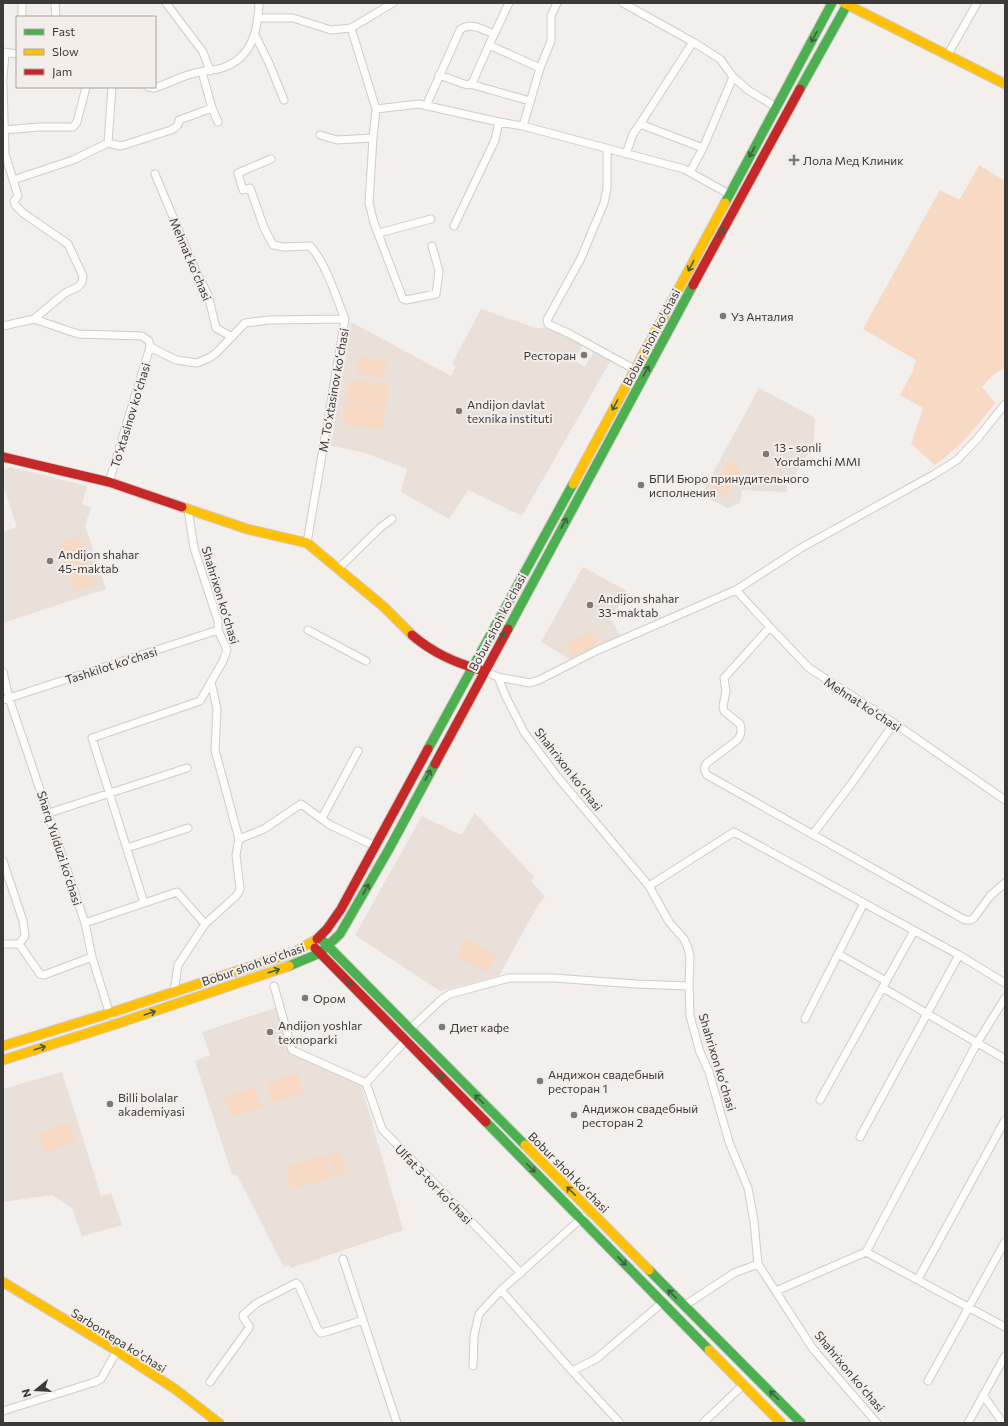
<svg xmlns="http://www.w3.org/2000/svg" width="1008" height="1426" viewBox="0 0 1008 1426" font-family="Commissioner,sans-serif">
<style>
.built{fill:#e8e0d9}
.green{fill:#f8d9c3}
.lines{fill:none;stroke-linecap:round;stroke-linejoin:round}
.street-casing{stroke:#cfccca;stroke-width:9}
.fast-casing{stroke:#cfccca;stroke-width:11}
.slow-casing{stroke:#cfccca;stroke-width:11}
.jam-casing{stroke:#cfccca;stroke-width:11}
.street{stroke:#fdfdfc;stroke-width:7}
.fast{stroke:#4caf50;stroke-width:9}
.slow{stroke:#ffc107;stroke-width:9}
.jam{stroke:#c62828;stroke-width:9}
.oneway{stroke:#415d3f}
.poi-dot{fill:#7c7977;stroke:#f4eeea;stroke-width:1.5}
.labels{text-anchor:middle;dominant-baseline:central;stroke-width:4;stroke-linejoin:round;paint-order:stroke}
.poi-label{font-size:12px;fill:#3c3a38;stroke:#f4eeea;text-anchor:start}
.street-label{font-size:12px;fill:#3c3a38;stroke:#f4eeea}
</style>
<rect width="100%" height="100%" fill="#f2efec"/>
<path class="built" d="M481 309 536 328H548L583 345 574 360 585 367 594 351 611 360 522 516 468 490 449 519 401 492 407 469 363 452 331 446 351 322 451 376 456 366 452 364Z
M759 388 815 418 813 447 787 486V492L742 490 740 503 728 508 701 495Z
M11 467 87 486 82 504 91 508 85 525 106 589 3 623V532L17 527 3 485V470Z
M583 567 627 591 611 619 620 635 572 660 541 642Z
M475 813 534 877 531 881 545 897 538 905 499 976 440 991 355 935 422 816 461 835Z
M278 1007 293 1052 360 1081 403 1230 291 1268 290 1265 284 1267 237 1175 232 1174 195 1061 210 1055 202 1032Z
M62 1072 101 1196 111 1193 122 1225 82 1236 72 1208 52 1195 3 1202V1089Z"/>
<path class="green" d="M979 165 1005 181V367L992 376 982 387 995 403C976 428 960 447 935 465L911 444 923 408 900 395 912 373 916 360 863 329 940 190 959 200 969 184Z
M359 357 387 361 384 378 357 374Z
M349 379 389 384 386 406 346 400Z
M346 402 386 408 382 430 342 424Z
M728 460 742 468 726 496 713 489Z
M80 536 96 585 75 592 59 542Z
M591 631 598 644 573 657 566 644Z
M466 939 496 956 487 972 457 956Z
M297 1073 303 1093 272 1103 266 1083Z
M255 1087 262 1107 231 1117 224 1097Z
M69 1122 76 1141 45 1153 38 1134Z
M340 1151 347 1172 336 1176 329 1155Z
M325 1154 333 1177 292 1190 285 1167Z"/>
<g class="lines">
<defs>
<path id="street" d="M22 3V17
M55 3 56 17
M166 3 203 52 210 71
M509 3 489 45 540 68 523 126
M623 3 693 42 640 124 703 148 690 172
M259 18H293L331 30 351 28 393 3
M351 28 376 109 419 104 499 122 523 126 684 169 729 194
M255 35 269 63 284 100
M693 42 720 59 733 77 748 90 776 107
M3 52 17 54
M947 56 977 3
M540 68 551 41V16L557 3
M439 75 467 85 470 84 473 81 489 45
M3 78 5 53
M3 83 5 154 18 196 14 201 15 205 23 213 68 244 83 276 82 282 78 287 65 293 34 319
M470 84 530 101
M148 87 154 88C168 84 181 76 195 73 204 70 213 71 222 68 252 58 258 31 259 3
M426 106 460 30C469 21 484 30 494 34
M212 108 218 122
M376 109 373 138 369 203 374 223 403 299 406 300 436 294 439 271 432 246
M4 130 39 127H73L77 122 86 87
M320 135 337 140 373 138
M108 143 121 146 171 130C176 127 179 126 179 120L182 119 212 108 202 72
M607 148V188L604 203 581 258 547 320 548 324 568 333 634 369
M703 148 733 77
M626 154 633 134 640 124
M271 159 238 173 243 190 250 188 264 228 273 245 284 247 310 246C326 263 336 297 345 319
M155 174 194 267 208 295 216 328 232 337
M13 180 73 160 108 143 112 87
M454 226 495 140 499 122
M379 233 431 219
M3 326 34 319 78 334 142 336 149 341 150 347 176 360 197 363 211 357 217 352 245 323 269 320 345 319
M109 482 150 347
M307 543 345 319
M339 568 381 527 392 519
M736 590 801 548 933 475 957 460 978 438 1005 404
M770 627 724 678 726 691 723 706 724 711 740 724C742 731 741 737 736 741L707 763C703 768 704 770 707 775L965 920H971L974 918 990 896 1005 883
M308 630 366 661
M484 671 498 677 530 683 539 680 598 650 736 590 770 627 809 668 894 723 1005 800
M3 672 9 698 85 923 92 957 110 1015
M498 677 506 697 524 732 556 775 649 886 669 922 684 939 688 948 690 957 689 986 690 1016 700 1052 709 1072 729 1142 748 1188 754 1221 758 1264 813 1349 877 1423
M3 700 218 630
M49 813 187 768
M322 818 358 751
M813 834 852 783 894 723
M239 839 264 829 301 804 330 825 375 846
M127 848 188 828
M3 861 23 921 25 936 19 944
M649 886 734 832 959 955 1005 983
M144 903 92 738 200 701 211 682
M864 903 838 954 886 981
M85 923 177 892 205 924
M3 944H19L40 974 44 975 92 957
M274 986 292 1050 366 1083
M883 988 1005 1059
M174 992 178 965 205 924 236 896 239 892 240 888 236 855 239 839 215 750 217 709 211 682 223 661 227 650 218 630V621L194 548 188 509
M1005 998 977 1043 866 1252 1005 1327
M805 1019 838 954
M410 1029 442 999 450 994 509 978H554L636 984 689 986
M366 1083 382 1129 521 1273
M366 1083 405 1041
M820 1100 914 931
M860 1137 959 955
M583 1217 501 1290 572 1371 620 1423
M343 1259 397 1423
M918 1279 1005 1120
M776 1291 866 1252
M684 1306 734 1273 758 1264
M473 1366 474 1336 479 1314 501 1290
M572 1371 596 1359 662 1303
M928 1381 1005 1242
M210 1382 249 1328V1326L243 1317V1315L257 1303 296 1283 299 1286 317 1328 321 1333 329 1331 363 1320
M983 1395 1003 1423
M3 1411 95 1382 101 1379 117 1351
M703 1423 743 1385
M968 1423 1005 1356"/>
<path id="fast" d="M800 89 848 3
M725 203 832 3
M508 629 693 285
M428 749 573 484
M320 938 525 1145
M289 966 320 953 340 934 389 849 435 764
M486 1122 709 1350
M649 1270 801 1423"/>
<path id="slow" d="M844 3 1005 84
M573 484 725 203
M182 507 247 529 307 543 384 607 412 635
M3 1046 110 1013 295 952 317 939
M3 1060 113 1025 289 966
M525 1145 649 1270
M3 1282 117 1351 175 1389 219 1423
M709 1350 781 1423"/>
<path id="jam" d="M693 285 800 89
M3 457 109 482 182 507
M412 635C433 653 454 662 480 670
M435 764 508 629
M317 939 327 929 341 909 428 749
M315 948 486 1122"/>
</defs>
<use href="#street" class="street-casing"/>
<use href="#fast" class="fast-casing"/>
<use href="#slow" class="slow-casing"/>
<use href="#jam" class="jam-casing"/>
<use href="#street" class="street"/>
<use href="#fast" class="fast"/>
<use href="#slow" class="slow"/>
<use href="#jam" class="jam"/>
</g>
<defs><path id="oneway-shaft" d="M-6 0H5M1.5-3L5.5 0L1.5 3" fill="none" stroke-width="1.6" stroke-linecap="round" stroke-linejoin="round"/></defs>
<g class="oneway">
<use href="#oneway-shaft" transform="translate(814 37) rotate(118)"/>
<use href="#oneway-shaft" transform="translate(752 152) rotate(118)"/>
<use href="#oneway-shaft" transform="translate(721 232) rotate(-61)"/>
<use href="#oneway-shaft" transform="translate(691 266) rotate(118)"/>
<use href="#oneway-shaft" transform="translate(646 371) rotate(-62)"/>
<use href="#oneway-shaft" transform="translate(615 405) rotate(118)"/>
<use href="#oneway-shaft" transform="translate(564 523) rotate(-62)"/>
<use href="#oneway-shaft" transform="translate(502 637) rotate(-61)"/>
<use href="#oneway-shaft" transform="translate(428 775) rotate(-62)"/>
<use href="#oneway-shaft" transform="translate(366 889) rotate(-61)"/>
<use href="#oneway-shaft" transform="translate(274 971) rotate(-18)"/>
<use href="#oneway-shaft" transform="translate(348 982) rotate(46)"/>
<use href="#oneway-shaft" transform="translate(150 1013) rotate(-19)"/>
<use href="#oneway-shaft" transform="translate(40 1048) rotate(-17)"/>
<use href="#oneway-shaft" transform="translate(439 1075) rotate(45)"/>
<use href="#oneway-shaft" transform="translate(479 1099) rotate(-135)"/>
<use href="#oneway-shaft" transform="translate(531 1168) rotate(45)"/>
<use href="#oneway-shaft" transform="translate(571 1191) rotate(-135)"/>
<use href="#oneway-shaft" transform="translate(622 1261) rotate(46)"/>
<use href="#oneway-shaft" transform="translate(672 1294) rotate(-134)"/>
<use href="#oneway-shaft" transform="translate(774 1395) rotate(-135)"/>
</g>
<g class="poi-dot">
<path d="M792 154h4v4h4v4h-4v4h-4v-4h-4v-4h4z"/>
<circle cx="723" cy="316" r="4"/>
<circle cx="584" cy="355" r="4"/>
<circle cx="459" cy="411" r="4"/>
<circle cx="766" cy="454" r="4"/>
<circle cx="641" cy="485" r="4"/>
<circle cx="50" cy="561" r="4"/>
<circle cx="590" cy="605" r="4"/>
<circle cx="305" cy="998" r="4"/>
<circle cx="442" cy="1027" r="4"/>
<circle cx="270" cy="1032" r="4"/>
<circle cx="540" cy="1081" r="4"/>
<circle cx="110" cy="1104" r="4"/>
<circle cx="574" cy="1115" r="4"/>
</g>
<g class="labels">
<g class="poi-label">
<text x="803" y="160">Лола Мед Клиник</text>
<text x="731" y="316">Уз Анталия</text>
<text x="576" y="355" text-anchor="end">Ресторан</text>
<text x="467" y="404">Andijon davlat<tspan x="467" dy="14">texnika instituti</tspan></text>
<text x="774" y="447">13 - sonli<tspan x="774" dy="14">Yordamchi MMI</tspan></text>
<text x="649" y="478">БПИ Бюро принудительного<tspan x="649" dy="14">исполнения</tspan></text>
<text x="58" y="554">Andijon shahar<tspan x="58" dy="14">45-maktab</tspan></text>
<text x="598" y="598">Andijon shahar<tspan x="598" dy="14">33-maktab</tspan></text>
<text x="313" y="998">Ором</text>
<text x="278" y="1025">Andijon yoshlar<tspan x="278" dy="14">texnoparki</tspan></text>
<text x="450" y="1027">Диет кафе</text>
<text x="548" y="1074">Андижон свадебный<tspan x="548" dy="14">ресторан 1</tspan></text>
<text x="118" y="1097">Billi bolalar<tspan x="118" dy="14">akademiyasi</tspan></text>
<text x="582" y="1108">Андижон свадебный<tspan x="582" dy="14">ресторан 2</tspan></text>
</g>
<g class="street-label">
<text transform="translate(191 259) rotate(67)">Mehnat koʻchasi</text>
<text transform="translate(651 337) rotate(-62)">Bobur shoh ko'chasi</text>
<text transform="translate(333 390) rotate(-80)">M. Toʻxtasinov koʻchasi</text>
<text transform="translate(130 415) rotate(-73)">Toʻxtasinov koʻchasi</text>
<text transform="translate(221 595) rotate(73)">Shahrixon koʻchasi</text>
<text transform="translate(497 622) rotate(-62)">Bobur shoh ko'chasi</text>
<text transform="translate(111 665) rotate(-18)">Tashkilot koʻchasi</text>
<text transform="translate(863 704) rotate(33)">Mehnat koʻchasi</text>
<text transform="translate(569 769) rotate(52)">Shahrixon koʻchasi</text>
<text transform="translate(60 848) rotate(72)">Sharq Yulduzi koʻchasi</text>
<text transform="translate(253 964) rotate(-19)">Bobur shoh ko'chasi</text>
<text transform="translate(718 1062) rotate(73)">Shahrixon koʻchasi</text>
<text transform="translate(569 1172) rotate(45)">Bobur shoh koʻchasi</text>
<text transform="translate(434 1184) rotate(46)">Ulfat 3-tor koʻchasi</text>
<text transform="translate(119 1340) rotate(32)">Sarbontepa ko'chasi</text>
<text transform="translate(850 1371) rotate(50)">Shahrixon koʻchasi</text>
</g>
</g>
<rect width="1008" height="1426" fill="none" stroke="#3c3a38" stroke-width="8"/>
<rect x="16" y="16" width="140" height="72" fill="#f4eeea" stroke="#aaa6a3"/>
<rect x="24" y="29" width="20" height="6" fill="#4caf50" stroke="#aaa6a3"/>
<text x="52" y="36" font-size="12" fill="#3c3a38">Fast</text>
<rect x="24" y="49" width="20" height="6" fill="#ffc107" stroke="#aaa6a3"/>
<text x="52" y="56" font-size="12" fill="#3c3a38">Slow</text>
<rect x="24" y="69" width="20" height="6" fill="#c62828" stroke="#aaa6a3"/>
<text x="52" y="76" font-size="12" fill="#3c3a38">Jam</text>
<g transform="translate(36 1390) rotate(252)" stroke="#f4eeea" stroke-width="3" paint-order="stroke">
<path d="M0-3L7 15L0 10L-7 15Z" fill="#3c3a38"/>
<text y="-6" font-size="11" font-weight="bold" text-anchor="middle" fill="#3c3a38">N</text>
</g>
</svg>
